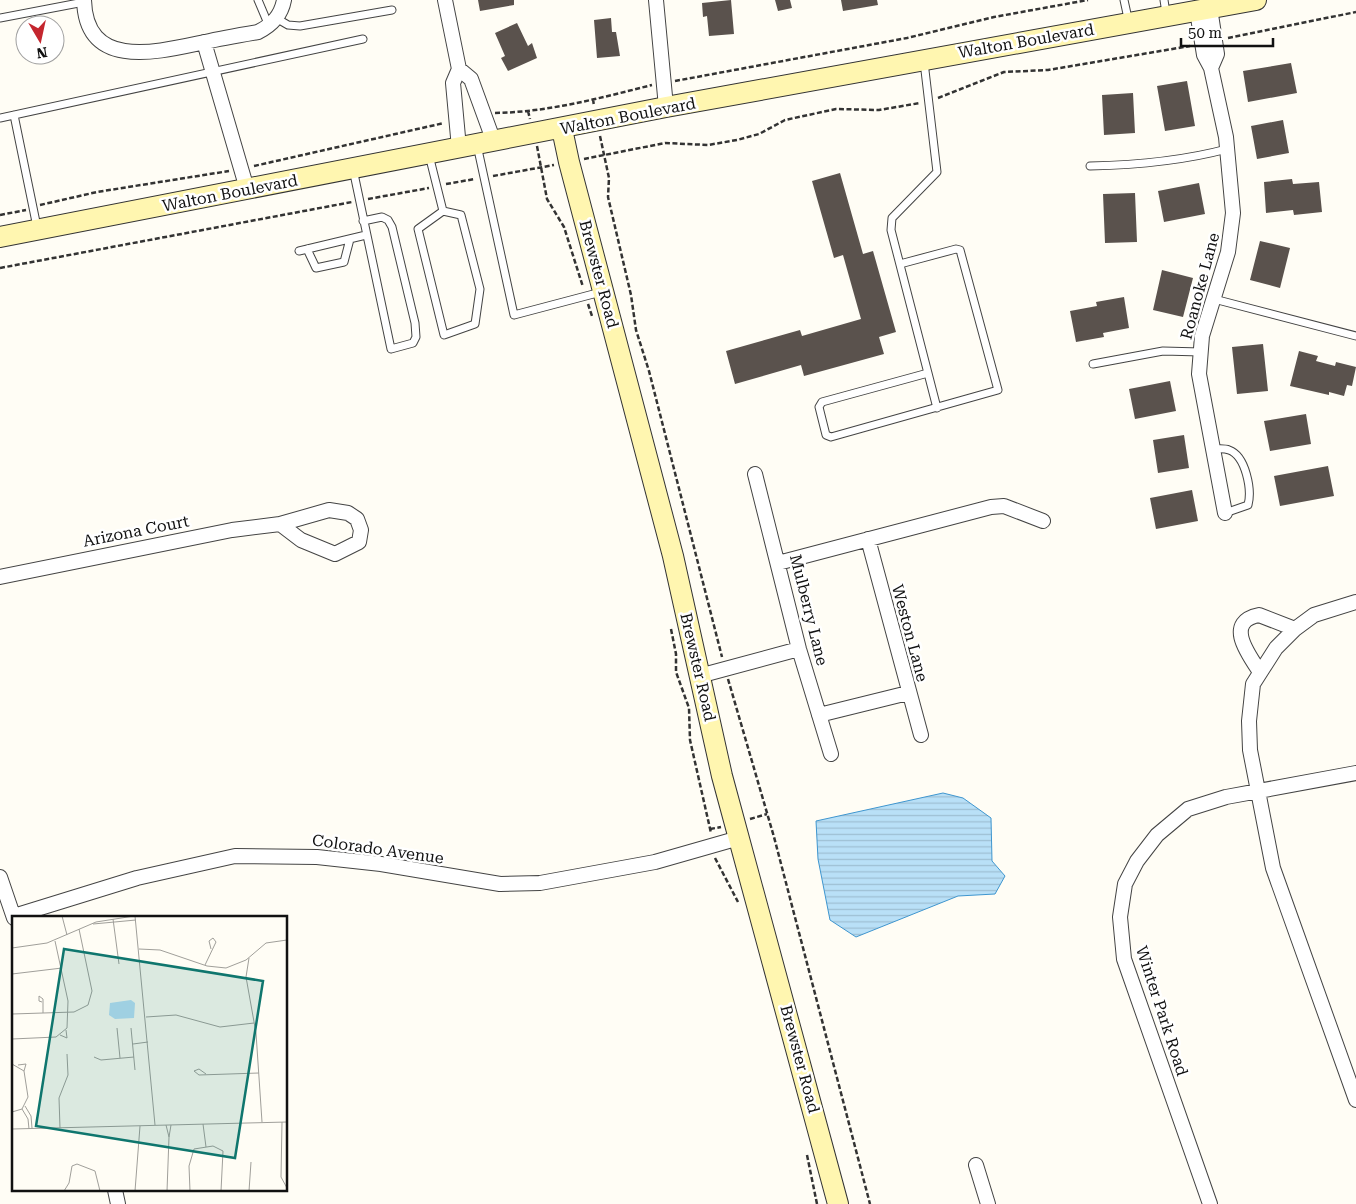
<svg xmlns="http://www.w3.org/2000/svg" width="1356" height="1204" viewBox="0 0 1356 1204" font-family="'Roboto Serif',serif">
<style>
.water{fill:url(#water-rules);stroke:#3f96cf}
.building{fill:#5a524d}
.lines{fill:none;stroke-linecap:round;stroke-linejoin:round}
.lane-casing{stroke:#444;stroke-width:9}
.street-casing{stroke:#444;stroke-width:16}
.secondary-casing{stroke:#333;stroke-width:22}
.path{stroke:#333;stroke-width:2.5;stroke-dasharray:5 2.5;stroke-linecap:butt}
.lane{stroke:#fff;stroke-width:7}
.street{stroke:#fff;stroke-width:14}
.secondary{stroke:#fff6b0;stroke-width:20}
.labels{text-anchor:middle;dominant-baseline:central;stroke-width:5;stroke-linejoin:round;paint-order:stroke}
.street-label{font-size:16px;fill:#111;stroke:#fff}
.inset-road{fill:none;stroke:#a09f9a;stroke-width:1}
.view{fill:#0f766e;fill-opacity:0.15;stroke:#0f766e;stroke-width:2.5}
.inset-edge{fill:none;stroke:#111;stroke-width:2.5}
</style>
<defs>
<pattern id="water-rules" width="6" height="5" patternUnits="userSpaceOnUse" patternTransform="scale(1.25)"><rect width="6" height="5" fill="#b9e0f7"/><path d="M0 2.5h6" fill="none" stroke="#9ebfd3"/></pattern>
</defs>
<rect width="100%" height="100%" fill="#fffdf5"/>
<path class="water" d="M943 793 963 798 991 818 992 861 1005 876 995 894 958 896 856 937 830 920 818 859 816 821Z"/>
<path class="building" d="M478 0H514V5L480 11Z
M731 0 734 34 709 36 707 16 703 17 702 3Z
M775 0H790L792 8 778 11Z
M841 0H877L878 5 843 11Z
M611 18 612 32H616L620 56 597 58 594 20Z
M517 23 528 46 532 43 537 58 508 71 501 58 505 56 495 33Z
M1291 63 1297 93 1248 102 1243 71Z
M1187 81 1195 126 1165 131 1157 86Z
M1133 93 1135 133 1104 135 1102 95Z
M1283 120 1289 153 1257 159 1251 126Z
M840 173 863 254 873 251 896 332 879 337 884 354 804 376 801 365 735 384 726 351 800 330 802 336 861 319 843 255 834 258 812 181Z
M1292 179 1293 184 1319 182 1322 212 1294 215 1293 210 1266 213 1264 182Z
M1199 183 1205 214 1164 222 1158 191Z
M1135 193 1137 242 1105 243 1103 194Z
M1260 241 1290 248 1280 288 1250 280Z
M1162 270 1193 278 1183 317 1153 310Z
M1124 297 1129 328 1103 333 1104 337 1076 342 1070 311 1097 306 1096 302Z
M1263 344 1268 391 1237 394 1232 347Z
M1299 351 1318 356 1316 361 1335 366 1336 362 1356 367 1352 386 1347 385 1344 396 1329 392V395L1290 386Z
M1170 381 1176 411 1135 419 1129 389Z
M1306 414 1311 444 1270 451 1264 421Z
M1184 435 1189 468 1158 473 1153 440Z
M1328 466 1334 496 1280 506 1274 476Z
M1192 490 1198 521 1156 529 1150 498Z"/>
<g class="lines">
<defs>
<path id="lane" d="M258 0 269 26
M1124 0 1129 23
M1164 0 1166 13
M0 18 84 2
M276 18 288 25 300 26 392 10
M924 62 937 172 892 218 891 230 937 408
M14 115 37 227
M0 118 363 39
M477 145 514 315 601 292
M429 155 443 211 418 229 444 335 475 324 480 289 461 215 443 211
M1090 166C1137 165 1182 161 1227 149
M353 169 391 349 413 343 416 337 415 323 392 227 388 220 382 217 363 221
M307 249 316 268 344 262 350 239
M299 251 366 235
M900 264 956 249 960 250 998 390 831 437 826 435 819 407 822 402 928 373
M1214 299 1356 336
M1093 364 1163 351 1201 352
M1213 449C1218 449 1224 448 1229 450 1246 456 1252 490 1248 505L1225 513"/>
<path id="street" d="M84 0C86 71 158 52 205 42 222 38 240 35 258 32 272 25 281 16 284 0
M445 0 459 69
M656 0 666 107
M1210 8 1217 54 1211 68
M1197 11 1204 55 1211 68 1226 137 1233 213 1228 252 1202 336 1199 374 1225 513
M204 42 247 189
M459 148 453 83 459 69 471 79 494 142
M755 474 799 649 831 754
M868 539 921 735
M778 563 991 507 1004 506 1043 521
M0 577 232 530 280 524 329 510 348 513 357 519 361 530 359 542 335 554 301 540 280 524
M1356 602 1314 615 1295 629 1276 648 1253 684 1249 721 1250 750 1273 868 1356 1100
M1260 672C1248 654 1224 622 1259 615L1295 629
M699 676 799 649
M819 715 908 693
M0 877 14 918
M14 916 137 878 235 856 317 857 381 864 500 884 540 883 655 862 739 838
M976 1165 988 1204
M115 1190 118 1204
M1210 1204 1124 959 1120 917 1125 884 1137 861 1157 835 1188 809 1226 797 1356 773"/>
<path id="secondary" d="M562 129 569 162 673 556 722 776 838 1204
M0 237 666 107 1256 0"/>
</defs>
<use href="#lane" class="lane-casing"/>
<use href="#street" class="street-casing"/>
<use href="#secondary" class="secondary-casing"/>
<path class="path" d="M1228 38 1356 12
M675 81 907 38 994 17 1088 0
M938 98 1004 72 1048 70 1190 46
M593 99 594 106
M528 111 530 119
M495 113C549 112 600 98 652 85
M600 136 609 178 608 197 631 295 636 330 649 371 722 657
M537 146 547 199 564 227 583 287
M584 159 665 143 708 145 737 140 759 134 785 120 836 109 879 110 920 103
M254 166 444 123
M493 176 554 165
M446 184 475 179
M368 199 429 188
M40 205 97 192 229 171
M0 215 26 210
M0 268 352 202
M588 304 592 316
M671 629 676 654V672L689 708 690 740 711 833
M728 679 774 837 870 1204
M750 819 767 814
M710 829 721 827
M715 858 738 902
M807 1155 817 1204"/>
<use href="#lane" class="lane"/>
<use href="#street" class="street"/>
<use href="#secondary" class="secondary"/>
</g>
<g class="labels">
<g class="street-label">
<text transform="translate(1026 41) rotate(-10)">Walton Boulevard</text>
<text transform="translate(628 116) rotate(-11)">Walton Boulevard</text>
<text transform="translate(230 193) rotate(-11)">Walton Boulevard</text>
<text transform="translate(599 274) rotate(75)">Brewster Road</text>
<text transform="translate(1200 286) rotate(-75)">Roanoke Lane</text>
<text transform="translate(136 531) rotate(-11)">Arizona Court</text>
<text transform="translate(809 610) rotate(76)">Mulberry Lane</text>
<text transform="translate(910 633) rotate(75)">Weston Lane</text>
<text transform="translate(698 667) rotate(77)">Brewster Road</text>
<text transform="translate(378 849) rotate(8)">Colorado Avenue</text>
<text transform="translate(1162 1011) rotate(72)">Winter Park Road</text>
<text transform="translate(800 1059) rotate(75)">Brewster Road</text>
</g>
</g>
<g transform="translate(12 916)">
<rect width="275" height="275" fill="#fffdf5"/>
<path d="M119 84 123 87 122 102 103 103 97 99 98 87Z" fill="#b9e0f7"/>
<path class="inset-road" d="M50 0 55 19M123 0 143 209M101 3 107 48M81 8 124 4M0 32 35 27 84 6 122 0M127 33 148 34 195 50 214 52 234 44 254 27 275 24M237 42 234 61 244 117 250 206M193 49 204 26 201 22 197 25 199 33M0 58 50 52M30 86 27 85V80L31 83V97M0 98 62 96 76 89 80 75 67 13M134 101 164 99 208 111 242 107M105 112 108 142M119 112 123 154M48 119 55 122 54 114M0 123 44 121 55 112 56 85 43 25M121 128 136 126M82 141 89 144 122 141M0 148 12 155 16 181 10 193 0 196M6 149 14 148 12 155M194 158 187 153 182 155 187 159 247 157M13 190 19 200 20 212M10 193 16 203 17 213M270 206 269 261 275 272M191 208 194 231M154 209 157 221 159 209M48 212 47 182 56 159 55 138M0 213 275 206M52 275 57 267 60 250 65 248 83 255 88 275M123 275 128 210M155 275 157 221M178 275 177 250 182 233 201 230 211 235 209 275M237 275 239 246"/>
<path class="view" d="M52 33 251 65 223 242 24 210Z"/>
<rect width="275" height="275" class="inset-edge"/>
</g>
<g transform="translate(40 40) rotate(171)"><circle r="24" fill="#ffffff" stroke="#a0a0a0"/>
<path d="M0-4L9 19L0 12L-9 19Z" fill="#c4262e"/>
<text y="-8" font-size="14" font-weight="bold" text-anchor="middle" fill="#111111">N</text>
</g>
<path d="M1181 38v8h92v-8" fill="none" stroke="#111111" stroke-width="2.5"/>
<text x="1188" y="38" font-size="15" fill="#111111" stroke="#ffffff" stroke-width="4" paint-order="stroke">50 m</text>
</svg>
